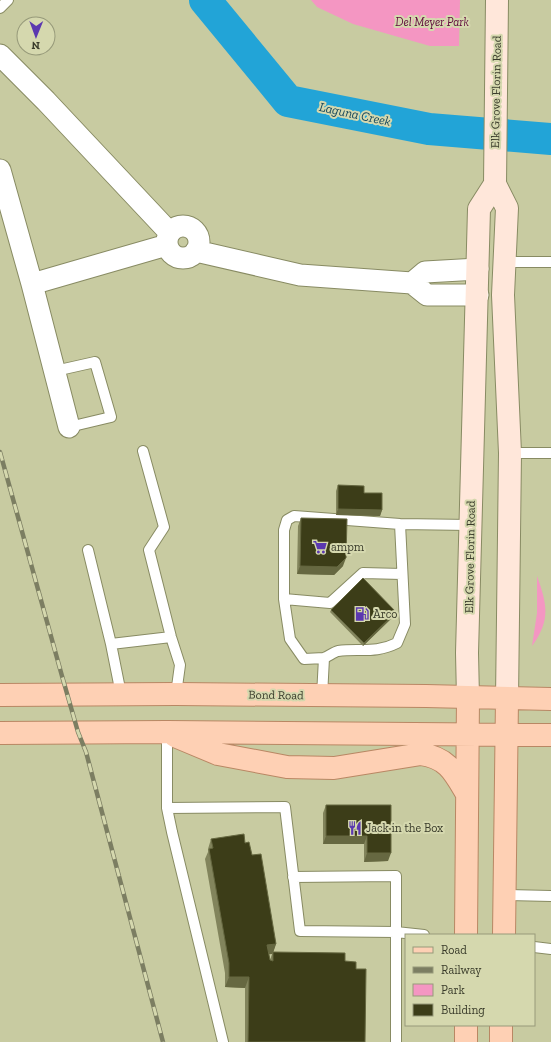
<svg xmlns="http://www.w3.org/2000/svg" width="551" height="1042" viewBox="0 0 551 1042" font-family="'Zilla Slab',serif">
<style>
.green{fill:#f496c2}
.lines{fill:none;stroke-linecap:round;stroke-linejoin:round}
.river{stroke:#22a4d7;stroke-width:32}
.lane-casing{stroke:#888b63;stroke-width:12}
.street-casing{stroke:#888b63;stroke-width:23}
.secondary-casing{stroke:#888b63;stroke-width:24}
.primary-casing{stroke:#b98764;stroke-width:24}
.lane{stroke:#fff;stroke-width:10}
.street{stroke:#fff;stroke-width:21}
.secondary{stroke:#ffe7da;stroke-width:22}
.primary{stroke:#fed0b4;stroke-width:22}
.rail-casing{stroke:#7c7e62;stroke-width:4.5}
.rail{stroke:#d5d8ae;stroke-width:3;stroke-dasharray:9;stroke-linecap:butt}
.wall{fill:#82845c;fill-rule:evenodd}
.shaded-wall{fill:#666841}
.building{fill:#3c3d18;stroke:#666841}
.labels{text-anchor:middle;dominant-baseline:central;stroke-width:4;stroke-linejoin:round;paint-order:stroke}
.park-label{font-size:12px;font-style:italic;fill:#5e073b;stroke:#d5d8ae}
.street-label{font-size:12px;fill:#3a3c2b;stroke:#d5d8ae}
.poi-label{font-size:12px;fill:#3a3c2b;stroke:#d5d8ae;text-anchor:start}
.water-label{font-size:13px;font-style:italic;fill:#15465b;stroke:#d5d8ae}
</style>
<rect width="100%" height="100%" fill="#c8cba1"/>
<path class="green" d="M311 0H460L459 46H430L353 24 317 7Z
M537 576C547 604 551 620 532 646L537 613Z"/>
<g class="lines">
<path class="river" d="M205 0 288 101 429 129 551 139"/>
<defs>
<path id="lane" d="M0 8 8 0
M505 262H551
M55 371 95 362 111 417 69 427
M143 451 164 527 149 550 171 637 180 665 176 694
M510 453H551
M88 550 111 644
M284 599 330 603 363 573 402 574
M324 658 304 659 290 639 284 599V530L287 520 294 516 400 524 470 525
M121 694 111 644 171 637
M322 696 324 658C329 656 334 652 338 651 360 648 375 654 397 643L405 624 400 524
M167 732V808L172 832 223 1042
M167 808 285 807 300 931 396 932 424 935
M293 877 396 876V1042
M505 895 551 896
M534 947 551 949"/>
<path id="street" d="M0 55 46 101 170 233
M0 170 32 284 69 427
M167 242a16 16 0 1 1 32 0a16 16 0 1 1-32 0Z
M196 251 300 275 412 283 427 295H478
M412 283 425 272 478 269
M32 284 167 245"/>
<path id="secondary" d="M497 0 495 184 507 208 503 295 510 453 507 699
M468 698 467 653 479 209 495 184"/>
<path id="primary" d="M0 695 176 694 426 696 551 699
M0 733 167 732 551 735
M175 736 218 754 287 767 334 768 421 754C448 758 454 772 467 794
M466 935 468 698
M504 935 507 699
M466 1025V1042
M501 1042V1025"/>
</defs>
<use href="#lane" class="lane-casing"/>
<use href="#street" class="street-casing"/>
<use href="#secondary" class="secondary-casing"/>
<use href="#primary" class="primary-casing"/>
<use href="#lane" class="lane"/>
<use href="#street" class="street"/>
<use href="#secondary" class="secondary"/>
<use href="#primary" class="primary"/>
<defs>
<path id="rail" d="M0 452 62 676 78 732 86 752 163 1042"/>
</defs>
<use href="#rail" class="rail-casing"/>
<use href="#rail" class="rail"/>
</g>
<path class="wall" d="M338 485 364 493 382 510 380 516 336 515V491Z
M301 518 343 566 334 575 297 574 298 526Z
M331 610 395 615 363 646 330 612Z
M326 805H391L388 861 364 862V844H323V813Z
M211 839 245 843 252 855 276 944 273 952 345 961 356 969 365 1042H245V988L225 987V973L205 859 208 852V849ZM269 954H272L270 960Z"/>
<path class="shaded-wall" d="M338 509 382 510 380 516 336 515Z
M346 558 343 566 334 575 297 574 300 566Z
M396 612 395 615 363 646 364 643Z
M326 836H367L364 844H323Z
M367 853H391L388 861 364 862Z
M276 944 273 953V952L272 954 263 955 267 945Z
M229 977H249L245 988 225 987Z"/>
<path class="building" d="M338 485 364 486V493H382V510L338 509Z
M301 518 347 519 346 558 337 567 300 566Z
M363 578 396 612 364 643 331 610Z
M326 805H391V853H367V836H326Z
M244 834 245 843 249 842 252 855 261 854 276 944 267 945 270 960 273 961V952L345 953V961L356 962V969H366L365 1042H248L249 977H229V963L209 849 213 848 211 839Z"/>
<defs>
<symbol id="supermarket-bare" viewBox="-9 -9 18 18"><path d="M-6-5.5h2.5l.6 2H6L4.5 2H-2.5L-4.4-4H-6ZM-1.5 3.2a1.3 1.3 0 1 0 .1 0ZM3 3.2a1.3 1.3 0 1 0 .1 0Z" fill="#5b38b0" stroke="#d5d8ae" stroke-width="2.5" paint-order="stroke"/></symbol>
<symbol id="fuel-bare" viewBox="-9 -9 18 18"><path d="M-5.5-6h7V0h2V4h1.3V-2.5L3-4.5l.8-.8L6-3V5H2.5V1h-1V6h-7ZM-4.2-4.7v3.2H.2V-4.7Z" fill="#5b38b0" stroke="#d5d8ae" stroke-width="2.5" paint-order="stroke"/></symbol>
<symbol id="restaurant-bare" viewBox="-9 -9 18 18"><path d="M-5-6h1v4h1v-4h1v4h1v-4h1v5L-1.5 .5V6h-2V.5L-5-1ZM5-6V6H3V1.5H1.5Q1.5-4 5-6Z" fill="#5b38b0" stroke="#d5d8ae" stroke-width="2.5" paint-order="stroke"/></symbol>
</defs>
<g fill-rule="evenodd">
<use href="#supermarket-bare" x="310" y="537" width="20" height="20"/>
<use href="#fuel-bare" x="352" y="604" width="20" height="20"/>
<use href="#restaurant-bare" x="345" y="818" width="20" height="20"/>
</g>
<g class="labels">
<g class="park-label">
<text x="432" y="22">Del Meyer Park</text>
</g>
<g class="street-label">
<text transform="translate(496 92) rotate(-89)">Elk Grove Florin Road</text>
<text transform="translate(470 557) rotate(-89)">Elk Grove Florin Road</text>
<text transform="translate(276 695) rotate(1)">Bond Road</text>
</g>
<g class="poi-label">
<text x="331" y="547">ampm</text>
<text x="373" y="614">Arco</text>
<text x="366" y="828">Jack in the Box</text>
</g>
<g class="water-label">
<text transform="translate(355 114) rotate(12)">Laguna Creek</text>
</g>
</g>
<rect x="405" y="934" width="130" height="92" fill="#d5d8ae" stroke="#979a7a"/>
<rect x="413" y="947" width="20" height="6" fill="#fed0b4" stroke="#979a7a"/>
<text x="441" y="954" font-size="12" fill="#3a3c2b">Road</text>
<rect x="413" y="967" width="20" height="6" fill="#7c7e62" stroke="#979a7a"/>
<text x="441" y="974" font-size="12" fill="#3a3c2b">Railway</text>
<rect x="413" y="984" width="20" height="12" fill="#f496c2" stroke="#979a7a"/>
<text x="441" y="994" font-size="12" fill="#3a3c2b">Park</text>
<rect x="413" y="1004" width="20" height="12" fill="#3c3d18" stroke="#979a7a"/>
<text x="441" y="1014" font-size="12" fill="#3a3c2b">Building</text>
<g transform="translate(36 36) rotate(181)"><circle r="19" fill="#d5d8ae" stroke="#979a7a"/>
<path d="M0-3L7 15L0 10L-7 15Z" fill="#5b38b0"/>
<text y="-6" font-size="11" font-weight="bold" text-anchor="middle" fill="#3a3c2b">N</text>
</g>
</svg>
